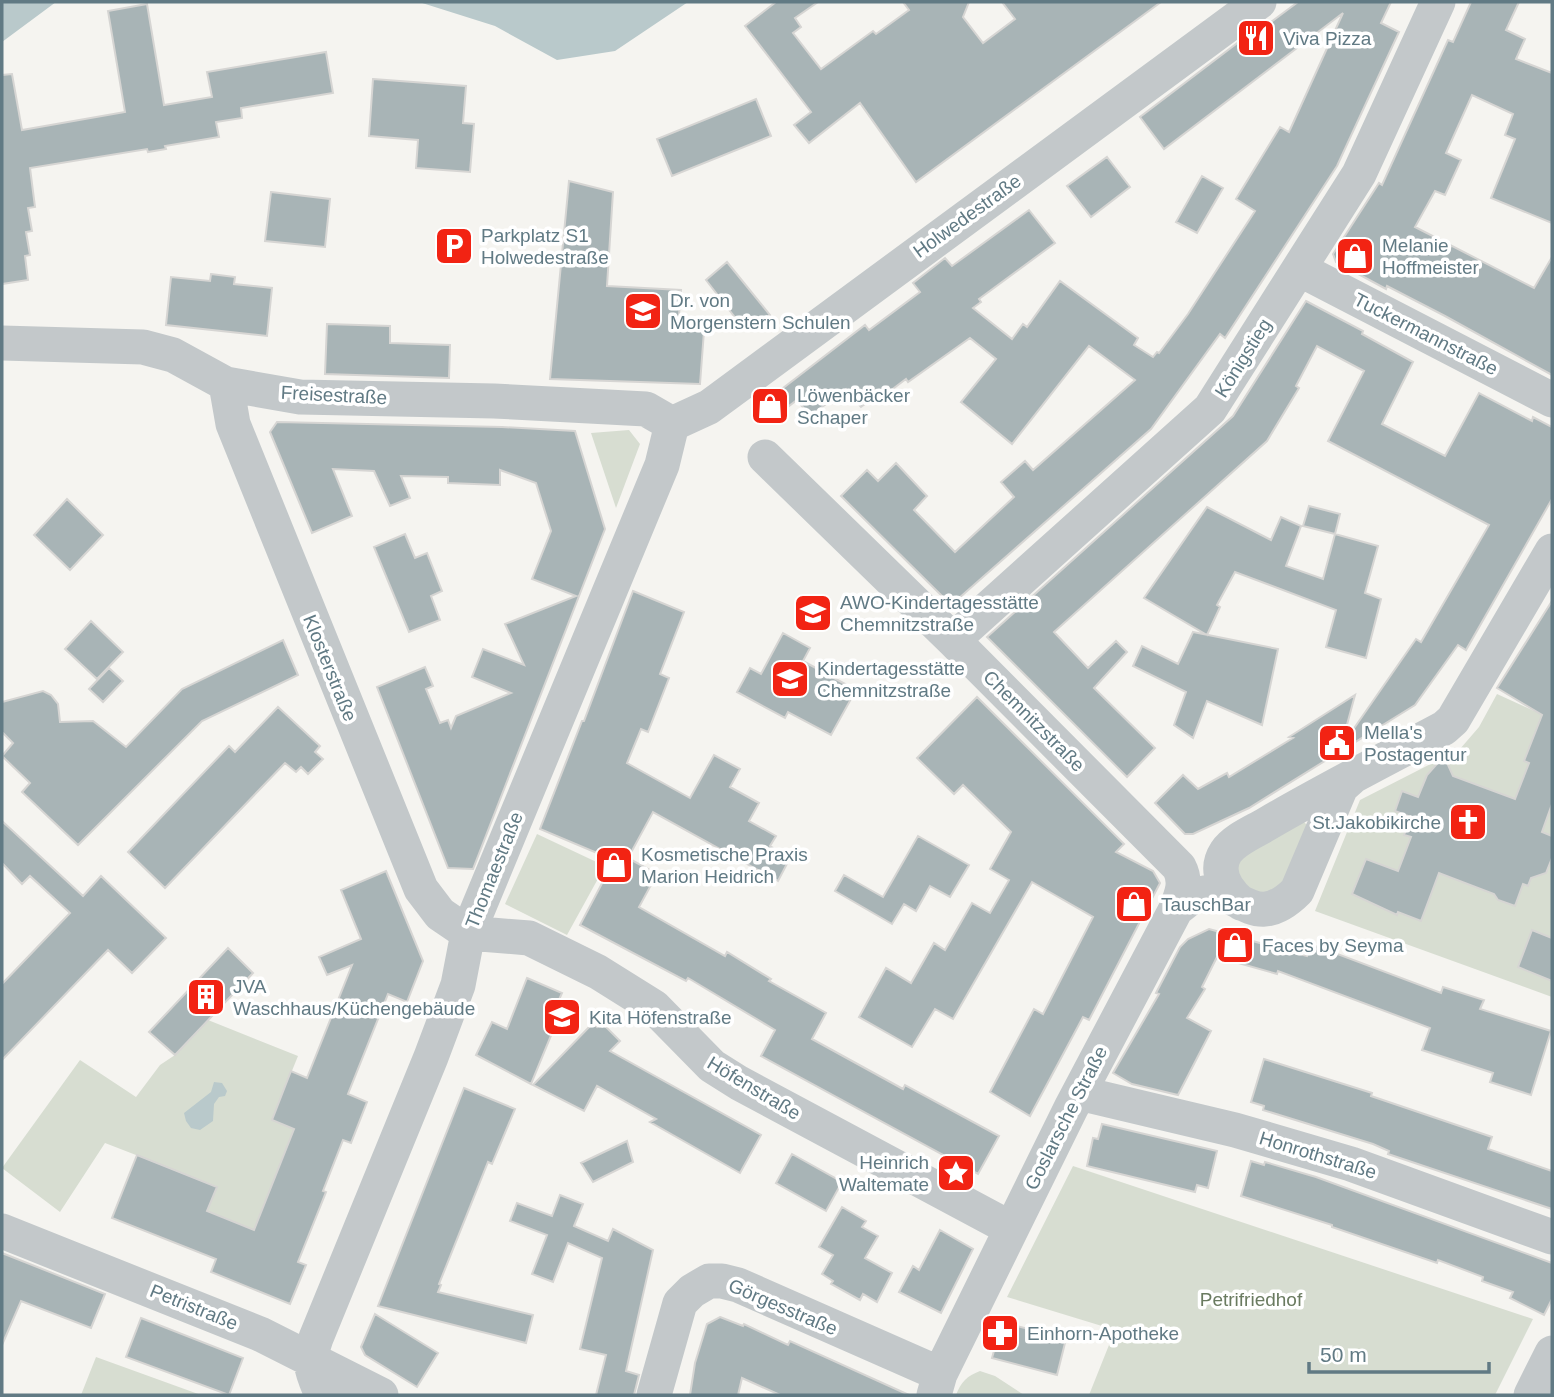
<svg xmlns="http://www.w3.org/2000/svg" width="1554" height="1397" viewBox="0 0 1554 1397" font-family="Helvetica,sans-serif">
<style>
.green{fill:#d7ddd1}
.water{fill:#b9c9cb}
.building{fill:#a8b4b6;stroke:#d6d5d3;stroke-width:2}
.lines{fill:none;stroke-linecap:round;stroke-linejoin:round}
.minor{stroke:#c3c8ca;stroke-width:35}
.labels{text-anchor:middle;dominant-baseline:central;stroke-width:7;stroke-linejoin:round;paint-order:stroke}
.poi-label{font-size:19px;fill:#617a84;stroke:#fff;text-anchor:start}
.street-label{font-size:19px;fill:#617a84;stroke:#fff}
.park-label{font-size:19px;fill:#6a7b60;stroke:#fff}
</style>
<rect width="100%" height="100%" fill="#f5f4f0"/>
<path class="green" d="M629 430 640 444 616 508 591 433Z
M1497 694 1552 719V997L1315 911 1360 800 1460 749 1479 727Z
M1301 819 1311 829 1274 898 1236 883V852Z
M537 834 605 866 567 935 505 904Z
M208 1020 298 1056 272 1120 317 1138 277 1239 207 1211 216 1186 105 1143 60 1212 2 1168 80 1060 136 1097 160 1065 175 1055Z
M1073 1166 1533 1319 1495 1395H1089L1115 1330 1007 1297Z
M96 1357 201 1395H81Z
M980 1371 995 1376 1024 1395H956C961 1382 967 1376 980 1371Z"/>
<path class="water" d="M2 2H56L2 42Z
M419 2H688L615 51 557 60 495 26Z
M214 1082 222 1083 227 1091 225 1096 219 1097 214 1104 213 1121 200 1130 191 1128 186 1121 184 1113 211 1092Z"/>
<path class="building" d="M776 2H818L795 18 801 27 793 33 821 69 873 31 876 34 909 10 903 2H969L963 17 983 43 1015 19 1002 2H1161L916 182 860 103 809 143 794 125 811 112 745 26Z
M1298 2H1391L1381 23 1399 32 1337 166 1225 338 1220 334 1151 429 958 599 944 598 841 496 867 470 878 481 896 463 927 496 914 510 955 552 1014 497 1001 482 1025 461 1033 470 1135 380 1089 346 1012 444 961 402 996 359 970 338 908 382 906 379 890 391 888 387 861 407 846 389 810 416 797 400 768 422 757 408 865 325 869 330 920 292 913 283 945 258 952 266 1029 210 1055 243 979 299 981 302 973 308 1012 339 1023 324 1027 327 1060 281 1138 338 1134 345 1153 357 1157 352 1159 353 1188 314 1255 211 1236 199 1280 127 1289 132 1343 13 1164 149 1140 117 1265 22 1267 25Z
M1471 2H1519L1506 30 1525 39 1516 59 1552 73V223L1491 198 1515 139 1505 135 1513 114 1472 95 1446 153 1461 160 1445 195 1435 191 1415 227 1534 288 1552 257V375L1445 316 1387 286 1386 289 1336 262 1333 254 1379 183 1382 185 1448 40 1453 42Z
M147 4 164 105 212 97 207 72 326 52 333 93 241 108 242 118 216 122 219 137 165 146 166 149 148 152 147 149 30 168 35 207 28 208 32 231 26 232 30 255 25 256 28 280 2 284V75L12 74 22 130 125 112 108 11Z
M373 79 466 86 463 123 474 124 470 172 416 168 418 140 369 136Z
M756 99 771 136 672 176 657 139Z
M1107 157 1130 187 1091 217 1067 186Z
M1202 176 1223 188 1197 233 1176 222Z
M569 181 613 192 607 286 681 290 678 328 704 331 700 384 550 379Z
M271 192 330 199 325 247 265 241Z
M727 262 770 315 752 329H744L706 280Z
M211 274 235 277 234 284 272 288 267 336 166 325 171 277 210 281Z
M1306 301 1363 331 1362 334 1413 362 1382 424 1445 456 1479 393 1532 421 1533 417 1552 427V499L1466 650 1458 645 1415 705 1249 808 1193 834H1185L1155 803 1183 775 1198 789 1227 773 1229 777 1293 738 1289 737 1355 695 1341 747 1416 639 1421 642 1489 525 1328 441 1364 371 1317 346 1296 386 1299 388 1267 441 1054 632 1088 668 1116 641 1127 652 1094 688 1155 748 1127 777 987 637 1233 416Z
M327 324 390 326V343L450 345 449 378 325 374Z
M277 422 502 427 575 431 605 529 473 869 448 868 377 687 425 667 433 686 426 689 440 723 448 720 451 728 456 716 511 693 472 677 483 649 524 665 505 624 576 596 532 579 551 531 536 483 500 470V485L448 483V477L401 476 410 498 390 506 374 471 333 469 352 516 312 533 270 432Z
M67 499 103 535 70 570 34 535Z
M1309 506 1340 514 1335 534 1303 526Z
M1207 507 1271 540 1281 517 1301 526 1286 566 1323 579 1335 534 1378 546 1365 593 1381 599 1366 658 1326 647 1336 610 1235 572 1217 605 1220 607 1207 635 1144 598Z
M405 534 415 558 427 553 442 591 431 596 440 620 409 632 374 547Z
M633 591 684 612 660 674 669 678 648 732 641 729 627 763 690 798 714 755 740 769 730 787 759 803 749 821 776 836 770 846 790 858 778 881 653 812 628 858 657 874 639 907 725 956 727 952 771 979 769 981 826 1013 812 1039 903 1089 905 1085 999 1136 978 1174 761 1056 775 1030 688 978 686 981 580 925 608 872 603 870 609 858 540 829 582 721H584Z
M1552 601V804L1542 832 1552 836V858L1546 873 1531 878 1528 886 1523 884 1515 906 1498 900 1494 894 1439 873 1421 921 1398 912 1397 915 1352 894 1366 859 1398 871 1411 837 1404 835 1411 817 1395 811 1402 791 1418 797 1427 775 1444 756 1453 776 1515 799 1529 763 1524 761 1542 715 1497 688Z
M91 621 123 652 97 679 65 649Z
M1193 632 1278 649 1262 725 1207 701 1193 738 1174 725 1186 692 1133 666 1142 646 1178 664Z
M783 633 810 648 803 661 856 690 831 735 788 712 785 718 737 692 750 668 761 674Z
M283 640 298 675 202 721 78 845 22 792 30 783 2 756 13 743 2 732V702L43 691 51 695 58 704 60 722 93 721 126 747 182 689Z
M109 668 123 681 103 702 89 689Z
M977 697 1124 844 1116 852 1153 871 1160 883 1089 1020 1083 1017 1030 1116 990 1092 1034 1009 1043 1014 1093 917 1032 882 953 1019 935 1009 912 1047 859 1017 886 968 911 983 934 943 945 950 972 903 990 913 1009 880 990 869 1011 832 963 785 954 794 917 758Z
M278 707 320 746 315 752 323 759 308 774 301 767 296 772 285 763 165 888 128 852 229 746 235 752Z
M2 821 83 896 101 876 166 938 132 973 108 950 2 1060V984L70 913 30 876 22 884 2 863Z
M918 836 969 865 950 897 930 886 916 911 904 904 892 924 835 891 844 875 883 897Z
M386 871 423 961 407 1002 388 994 348 1094 367 1102 351 1143 343 1140 323 1191 326 1192 298 1262 306 1265 290 1304 211 1272 216 1259 112 1218 137 1155 217 1187 207 1211 254 1230 294 1129 272 1120 291 1071 307 1078 352 965 327 975 319 957 361 939 341 890Z
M1209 929 1307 956 1311 944 1441 993 1443 987 1484 1000 1480 1009 1551 1031 1531 1095 1490 1082 1493 1073 1422 1050 1430 1028 1278 971 1277 974 1217 957 1202 987 1205 989 1187 1018 1211 1031 1178 1095 1132 1084 1113 1073 1159 994 1156 993 1180 947 1188 939Z
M1532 930 1552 938V981L1518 967Z
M228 948 253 973 175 1055 149 1032Z
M527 978 562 993 558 1002 564 1004 531 1084 476 1055 492 1022 507 1029Z
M601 1022 620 1041 610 1051 761 1135 740 1173 650 1122 656 1119 597 1086 584 1111 533 1085 593 1023 597 1027Z
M1264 1059 1372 1093 1371 1096 1492 1137 1488 1149 1552 1171V1209L1388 1154 1389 1151 1373 1144 1263 1110 1264 1106 1251 1102Z
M464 1088 515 1109 492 1164 488 1162 439 1284 441 1285 438 1292 533 1315 526 1343 378 1306Z
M1102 1124 1217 1151 1208 1188 1197 1185 1195 1192 1087 1166 1093 1138 1098 1139Z
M627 1141 633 1162 593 1182 581 1163Z
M792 1154 842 1182 826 1211 776 1183Z
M1251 1161 1264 1165 1265 1162 1316 1177 1552 1263V1299L1544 1315 1510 1298 1513 1292 1482 1281 1483 1277 1438 1260 1437 1263 1332 1227V1225L1241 1196Z
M560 1195 583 1204 574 1226 608 1241 613 1229 653 1250 626 1371 639 1375 634 1395H596L606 1355 580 1349 602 1258 568 1243 553 1282 532 1274 547 1235 510 1221 517 1203 552 1216Z
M842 1207 866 1221 862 1227 878 1236 865 1258 892 1273 877 1302 863 1294 860 1300 831 1284 833 1281 822 1274 833 1255 819 1247Z
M940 1230 973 1249 941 1313 899 1292 913 1266 919 1270Z
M2 1253 105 1294 91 1328 21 1301 2 1345Z
M375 1314 438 1353 417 1387 365 1355 361 1347Z
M720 1317 743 1326 744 1324 788 1345 790 1341 909 1395H780L742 1378 738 1395H690L695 1363 707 1324Z
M141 1318 243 1358 229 1395 126 1357Z
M1002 1322 1066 1339 1057 1375 992 1358Z"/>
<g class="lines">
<path class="minor" d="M1299 269 1552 400
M2 343 143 347 173 355 226 384 300 397 494 401 646 409 672 424
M226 384 233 424 421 889 440 914 468 933
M672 424 709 407 1259 2
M765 457 953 640 1179 867C1187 882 1182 894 1176 909
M953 640 1210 409 1359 174 1438 2
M1241 903C1227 891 1213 872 1226 852 1234 840 1253 832 1265 825 1323 791 1384 760 1444 728L1453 720 1552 551
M468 933 529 938 598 972 654 1007 712 1066 739 1083 1010 1228
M1079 1093 1235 1130 1351 1164 1552 1237
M2 1231 260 1334 381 1395
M322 1395C312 1371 307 1364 316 1338L431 1057 458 985 468 933 662 465 672 424
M654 1395 680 1303 692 1291 709 1281H722L738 1285 940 1374
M934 1395 940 1374 1071 1108 1176 909C1183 904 1191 896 1200 894 1238 882 1252 936 1297 891L1341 787 1350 779
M1531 1395 1552 1353"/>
</g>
<defs>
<symbol id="restaurant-square" viewBox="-11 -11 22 22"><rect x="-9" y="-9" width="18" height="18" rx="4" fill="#f22313" stroke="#fff"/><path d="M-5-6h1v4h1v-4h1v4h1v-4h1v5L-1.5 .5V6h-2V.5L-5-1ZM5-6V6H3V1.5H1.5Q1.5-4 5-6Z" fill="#fff"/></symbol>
<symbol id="parking-square" viewBox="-11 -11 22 22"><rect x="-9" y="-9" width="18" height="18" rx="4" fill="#f22313" stroke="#fff"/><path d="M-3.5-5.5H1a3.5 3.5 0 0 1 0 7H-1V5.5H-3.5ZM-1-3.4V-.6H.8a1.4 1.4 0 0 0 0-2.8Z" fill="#fff"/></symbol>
<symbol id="shop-square" viewBox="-11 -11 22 22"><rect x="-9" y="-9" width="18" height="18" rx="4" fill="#f22313" stroke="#fff"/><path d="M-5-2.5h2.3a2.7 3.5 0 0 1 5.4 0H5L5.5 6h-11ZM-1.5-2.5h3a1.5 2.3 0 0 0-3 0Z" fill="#fff"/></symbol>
<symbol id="school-square" viewBox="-11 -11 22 22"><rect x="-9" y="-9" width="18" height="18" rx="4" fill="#f22313" stroke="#fff"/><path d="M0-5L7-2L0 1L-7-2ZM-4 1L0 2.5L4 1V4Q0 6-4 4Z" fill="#fff"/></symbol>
<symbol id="civic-square" viewBox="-11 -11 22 22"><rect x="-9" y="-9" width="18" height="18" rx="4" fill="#f22313" stroke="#fff"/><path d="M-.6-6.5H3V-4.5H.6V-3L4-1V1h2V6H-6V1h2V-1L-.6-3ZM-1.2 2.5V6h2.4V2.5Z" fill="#fff"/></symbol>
<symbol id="church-square" viewBox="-11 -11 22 22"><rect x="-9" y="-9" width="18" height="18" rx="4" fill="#f22313" stroke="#fff"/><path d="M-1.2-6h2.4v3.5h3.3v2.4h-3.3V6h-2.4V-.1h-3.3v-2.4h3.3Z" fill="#fff"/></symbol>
<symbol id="building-square" viewBox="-11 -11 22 22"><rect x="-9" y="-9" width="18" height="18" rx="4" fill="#f22313" stroke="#fff"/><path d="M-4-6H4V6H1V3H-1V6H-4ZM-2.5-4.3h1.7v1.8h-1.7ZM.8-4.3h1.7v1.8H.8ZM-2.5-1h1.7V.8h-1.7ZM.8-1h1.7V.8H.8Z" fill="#fff"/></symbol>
<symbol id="sight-square" viewBox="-11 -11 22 22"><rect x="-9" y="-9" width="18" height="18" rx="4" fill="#f22313" stroke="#fff"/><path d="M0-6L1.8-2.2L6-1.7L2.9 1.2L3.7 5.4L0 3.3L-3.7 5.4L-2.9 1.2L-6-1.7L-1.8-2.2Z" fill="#fff"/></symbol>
<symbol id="pharmacy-square" viewBox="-11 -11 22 22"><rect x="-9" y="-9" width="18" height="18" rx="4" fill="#f22313" stroke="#fff"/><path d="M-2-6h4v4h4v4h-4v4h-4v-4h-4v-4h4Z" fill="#fff"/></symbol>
</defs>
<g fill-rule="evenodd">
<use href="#restaurant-square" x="1234" y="16" width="44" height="44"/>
<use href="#parking-square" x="432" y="224" width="44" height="44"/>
<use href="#shop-square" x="1333" y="234" width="44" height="44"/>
<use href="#school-square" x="621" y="289" width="44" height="44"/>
<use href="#shop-square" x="748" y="384" width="44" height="44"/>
<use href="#school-square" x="791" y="591" width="44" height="44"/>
<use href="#school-square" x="768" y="657" width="44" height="44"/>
<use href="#civic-square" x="1315" y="721" width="44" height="44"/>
<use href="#church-square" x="1446" y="800" width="44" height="44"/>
<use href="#shop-square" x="592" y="843" width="44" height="44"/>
<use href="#shop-square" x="1112" y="882" width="44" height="44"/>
<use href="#shop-square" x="1213" y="923" width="44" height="44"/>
<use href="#building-square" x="184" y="975" width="44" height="44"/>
<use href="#school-square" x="540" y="995" width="44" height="44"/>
<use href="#sight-square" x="934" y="1151" width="44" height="44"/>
<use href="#pharmacy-square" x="978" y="1311" width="44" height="44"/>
</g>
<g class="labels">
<g class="poi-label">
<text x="1283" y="38">Viva Pizza</text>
<text x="481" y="235">Parkplatz S1<tspan x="481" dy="22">Holwedestraße</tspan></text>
<text x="1382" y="245">Melanie<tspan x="1382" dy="22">Hoffmeister</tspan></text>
<text x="670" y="300">Dr. von<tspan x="670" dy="22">Morgenstern Schulen</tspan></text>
<text x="797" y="395">Löwenbäcker<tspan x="797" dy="22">Schaper</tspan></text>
<text x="840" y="602">AWO-Kindertagesstätte<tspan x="840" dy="22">Chemnitzstraße</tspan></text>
<text x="817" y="668">Kindertagesstätte<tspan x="817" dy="22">Chemnitzstraße</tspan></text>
<text x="1364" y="732">Mella's<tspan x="1364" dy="22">Postagentur</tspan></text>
<text x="1441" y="822" text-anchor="end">St.Jakobikirche</text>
<text x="641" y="854">Kosmetische Praxis<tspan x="641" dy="22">Marion Heidrich</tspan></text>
<text x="1161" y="904">TauschBar</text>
<text x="1262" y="945">Faces by Seyma</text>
<text x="233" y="986">JVA<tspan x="233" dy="22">Waschhaus/Küchengebäude</tspan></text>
<text x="589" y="1017">Kita Höfenstraße</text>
<text x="929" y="1162" text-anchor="end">Heinrich<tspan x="929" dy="22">Waltemate</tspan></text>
<text x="1027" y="1333">Einhorn-Apotheke</text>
</g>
<g class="street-label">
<text transform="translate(967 216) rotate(-36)">Holwedestraße</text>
<text transform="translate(1426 334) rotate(27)">Tuckermannstraße</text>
<text transform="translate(1243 358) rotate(-58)">Königstieg</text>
<text transform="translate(334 395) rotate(3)">Freisestraße</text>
<text transform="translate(330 668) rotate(68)">Klosterstraße</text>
<text transform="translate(1034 721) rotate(45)">Chemnitzstraße</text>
<text transform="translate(494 870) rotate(-68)">Thomaestraße</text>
<text transform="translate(754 1088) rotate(31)">Höfenstraße</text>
<text transform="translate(1066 1118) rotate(-63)">Goslarsche Straße</text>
<text transform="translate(1318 1155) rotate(17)">Honrothstraße</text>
<text transform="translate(194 1307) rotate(22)">Petristraße</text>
<text transform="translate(783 1307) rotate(23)">Görgesstraße</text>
</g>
<g class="park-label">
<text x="1251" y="1299">Petrifriedhof</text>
</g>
</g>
<rect width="1554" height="1397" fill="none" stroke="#617a84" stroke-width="7"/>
<path d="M1309 1362v10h180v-10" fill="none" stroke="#617a84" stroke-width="3.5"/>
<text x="1320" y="1362" font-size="21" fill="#617a84" stroke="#ffffff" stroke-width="5" paint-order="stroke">50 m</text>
</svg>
